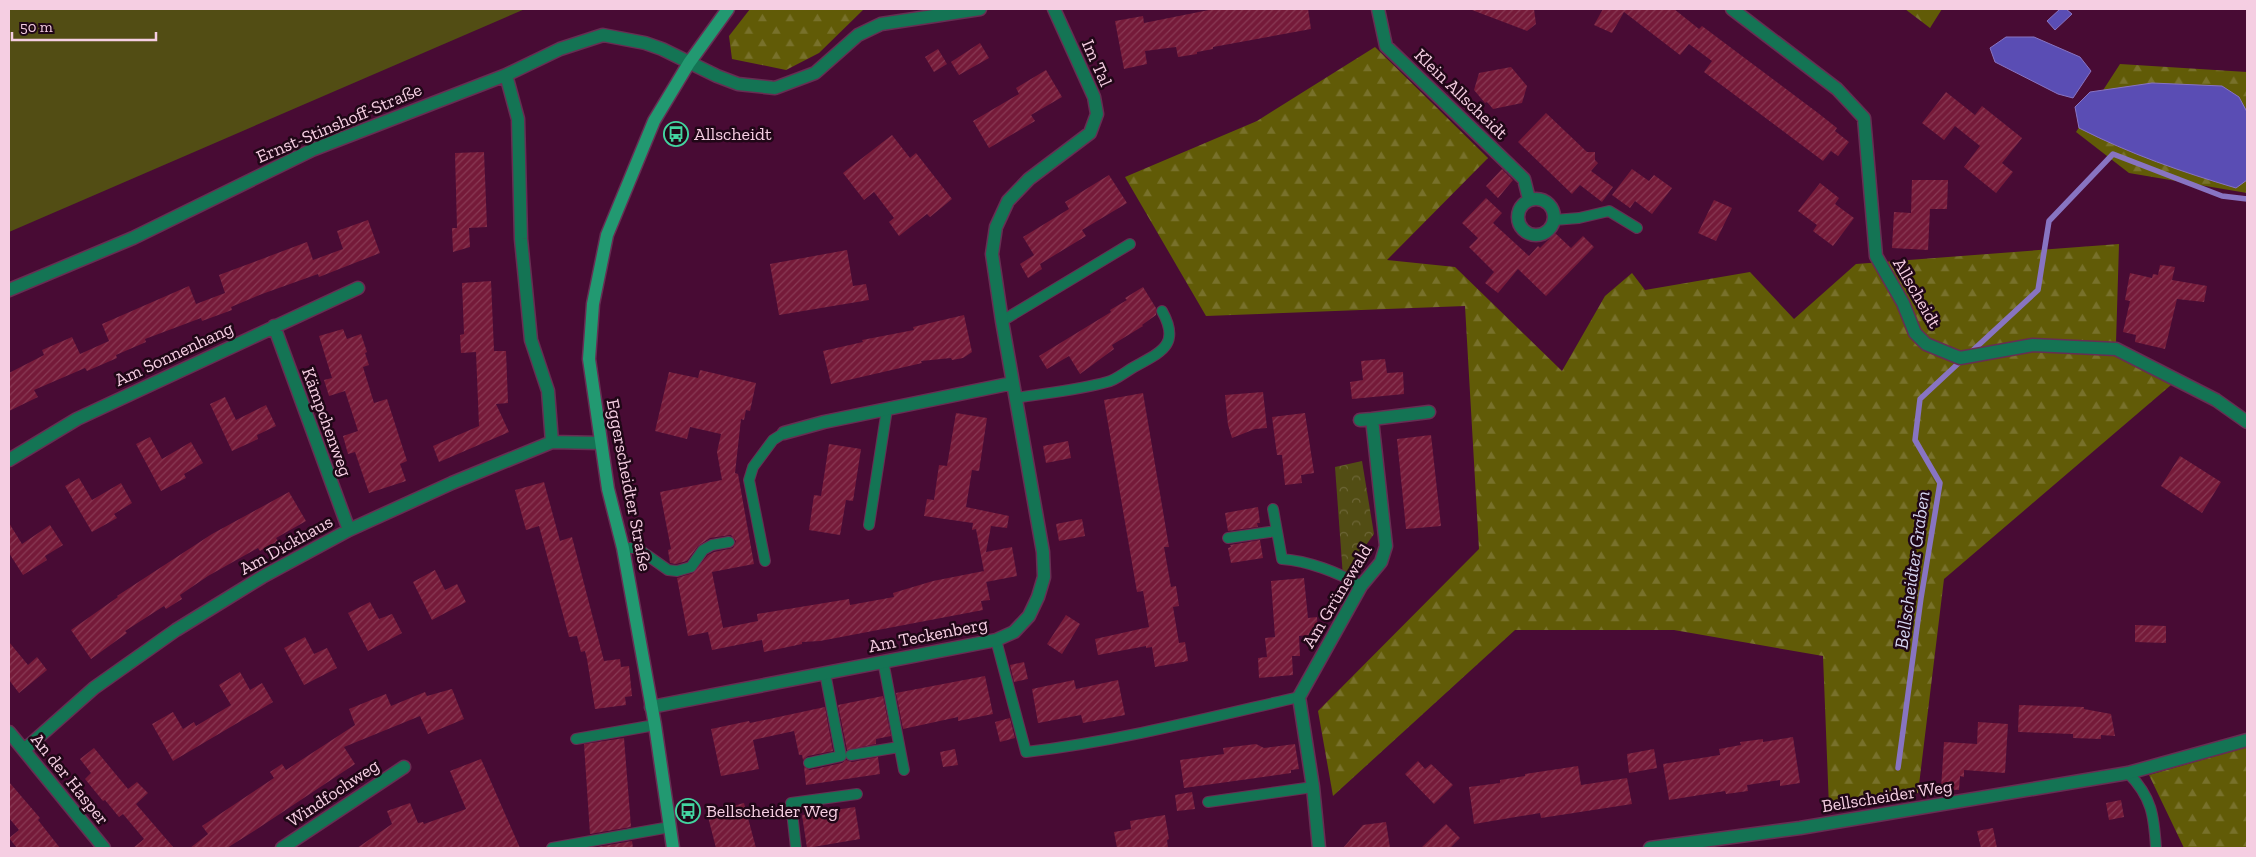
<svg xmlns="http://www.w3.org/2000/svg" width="2256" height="857" viewBox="0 0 2256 857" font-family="'Zilla Slab',serif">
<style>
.green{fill:#524d14}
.forest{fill:url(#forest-firs)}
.park{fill:url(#park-crowns)}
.water{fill:#5a4db4;stroke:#8874c2}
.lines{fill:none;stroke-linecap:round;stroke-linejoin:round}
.stream{stroke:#8874c2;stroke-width:5.5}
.building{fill:url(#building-hatch)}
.lane-casing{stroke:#672e53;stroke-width:12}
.street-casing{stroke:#672e53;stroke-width:15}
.secondary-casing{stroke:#672e53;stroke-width:15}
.lane{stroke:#147454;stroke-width:10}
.street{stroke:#147454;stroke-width:12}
.secondary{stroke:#229971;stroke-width:12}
.labels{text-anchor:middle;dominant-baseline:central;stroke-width:5;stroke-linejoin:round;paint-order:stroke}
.street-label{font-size:18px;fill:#f5cee2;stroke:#200717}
.poi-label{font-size:18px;fill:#f5cee2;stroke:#200717;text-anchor:start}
.water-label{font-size:19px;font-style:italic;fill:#d7d7f3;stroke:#200717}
</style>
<defs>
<pattern id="forest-firs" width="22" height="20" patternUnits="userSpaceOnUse" patternTransform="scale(1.25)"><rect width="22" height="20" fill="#615b07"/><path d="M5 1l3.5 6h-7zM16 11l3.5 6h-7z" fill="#78712b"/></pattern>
<pattern id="park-crowns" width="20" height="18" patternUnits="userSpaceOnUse" patternTransform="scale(1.25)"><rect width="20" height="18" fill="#524d14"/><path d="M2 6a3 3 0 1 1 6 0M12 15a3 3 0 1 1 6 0" fill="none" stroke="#6c6536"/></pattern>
<pattern id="building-hatch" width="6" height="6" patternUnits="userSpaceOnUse" patternTransform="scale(1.25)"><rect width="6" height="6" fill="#751a39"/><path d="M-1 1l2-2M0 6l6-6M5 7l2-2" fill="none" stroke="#893a55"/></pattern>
</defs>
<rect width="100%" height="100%" fill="#480b34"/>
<path class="green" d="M9 9H525L9 232Z"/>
<path class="forest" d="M750 9H864L819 53 786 70 732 59 729 36Z
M1905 9H1942L1930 28Z
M1375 47 1488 158 1387 260 1455 267 1562 371 1605 296 1632 273 1645 290 1750 272 1794 319 1856 264 2119 244 2116 343 2171 385 1944 579 1918 793 1829 807 1823 656 1674 630H1515L1333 796 1318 711 1479 549 1465 306 1206 316 1125 177 1257 121Z
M2120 64 2247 72V193L2129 173 2076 132Z
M2247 747V848H2184L2149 775Z"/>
<path class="park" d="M1362 461 1374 534 1343 577 1335 467Z"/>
<path class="water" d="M2060 9H2066L2072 14 2055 30 2047 21Z
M2006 37H2034L2080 57 2091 71 2073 98 2058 94 1995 62 1990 48Z
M2152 83 2222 86 2239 97 2247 112V180L2236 188C2182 172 2130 154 2079 128L2075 107 2090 92Z"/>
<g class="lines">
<path class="stream" d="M1970 353 2038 290 2049 221 2113 154 2222 196 2247 199
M1898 768 1921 598 1940 483 1915 440 1920 399 1963 359"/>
</g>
<path class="building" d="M1214 9H1308L1311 29 1213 47V49L1197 52V54L1178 57 1176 47 1145 51 1147 64 1124 69 1115 21 1143 16 1144 23Z
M1472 9H1534L1536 24 1527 31 1472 10Z
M1603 9H1674L1699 29 1702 26 1818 113 1837 128 1835 131 1849 142 1838 156 1831 151 1823 161 1704 72 1712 61 1689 44 1680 55 1624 12 1612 33 1594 25Z
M980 43 989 58 959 75 951 62Z
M938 49 947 64 934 72 925 57Z
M1511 67 1527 86 1522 103 1493 109 1487 102 1485 103 1474 90 1479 73Z
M1046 70 1062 97 1031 115 1035 121 989 148 973 121 1019 94 1016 88Z
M1946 92 1975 115 1982 106 2022 138 2002 163 2013 172 1996 193 1964 167 1980 146 1955 126 1944 140 1922 123Z
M1546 113 1587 152H1595V160L1598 163 1591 171 1613 187 1602 202 1580 185 1572 194 1518 142Z
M892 135 910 158 916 153 952 199 930 217 927 214 899 236 889 222 894 218 874 192 864 200 843 173Z
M484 152 487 227 469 228 470 247 453 252 452 228H457L455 153Z
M1502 169 1513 180 1498 198 1486 186Z
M1632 169 1649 181 1654 175 1672 188 1652 214 1635 201 1630 208 1612 195Z
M1109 175 1127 203 1082 230 1086 236 1040 264 1042 269 1028 278 1020 264 1034 255 1023 237 1069 209 1065 202Z
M1912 180H1948L1947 209H1930L1928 250 1892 248 1894 212 1911 213Z
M1820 183 1839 198 1835 204 1854 218 1833 246 1813 231 1817 225 1798 211Z
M1486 198 1502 213 1493 223 1529 256 1538 246 1540 248 1555 233 1571 248 1583 236 1594 247 1546 296 1518 269 1498 293 1485 283 1494 272 1469 247 1478 238 1462 223Z
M1714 200 1732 208 1716 241 1698 233Z
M368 220 380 253 319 277 318 274 262 294 231 307 232 310 202 321 201 318 145 339 146 342 116 355 117 358 87 371 85 368 34 390 38 397 9 411V373L44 355 42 350 72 337 80 354 109 341 102 324 189 286 196 304 225 293 219 275 307 242 313 260 343 249 337 231Z
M847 250 853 286 866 284 869 300 779 315 770 264Z
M2160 265 2175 267 2172 280 2207 286 2204 302 2177 299 2165 349 2135 342 2136 335 2123 332 2130 301 2125 300 2130 273 2152 278 2153 274 2158 275Z
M491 281 494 351H506L508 403 496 404 509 432 439 462 433 446 479 426 476 352 461 353 460 335 464 334 462 283Z
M1143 287 1156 308V315L1142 325 1143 326 1112 345 1114 349 1080 374 1069 356 1047 369 1039 356 1111 312 1110 310 1127 300 1125 298Z
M964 315 972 352 963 358 952 360 951 358 921 361 922 363 831 384 823 351 863 342 862 340 914 330 913 327Z
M343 329 347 339 361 334 367 352 365 353 369 365 363 367 374 403 387 399 407 461 400 464 406 481 369 493 355 452 348 454 343 436 358 431 345 391 329 396 324 380 332 378 319 336Z
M1385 359 1387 373 1403 372 1404 394 1352 399 1350 382 1363 380 1361 361Z
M700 370 756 383 750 411 746 410 744 420 741 419 735 473 738 474 754 564 712 572 723 628 758 621 757 614 849 599 850 605 894 597 893 593 933 581 984 571 990 600 981 601 983 610 820 641 802 642V644L764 652 762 640 712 650 708 632 688 636 677 578 693 573 708 555 714 552 733 548 736 541 731 535 710 538 698 546 687 561 676 564 670 563 668 550 671 549 660 492 722 480 717 452 721 434 690 427 687 439 655 431 669 372 698 378Z
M1263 392 1267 428 1255 429 1232 438 1228 425 1225 395Z
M1143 393 1169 547H1164L1171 587 1176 586 1179 606 1173 607 1179 643 1185 642 1188 661 1155 667 1152 647 1146 648V646L1098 655 1095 639 1149 627 1143 591 1137 592 1104 400Z
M225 397 236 420 266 405 276 426 257 435 258 439 232 451 210 404Z
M956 413 987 418 979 471 972 470 966 507 1009 516 1007 528 991 526 986 552 1012 547 1017 576 986 582 976 529 972 530 973 523 924 516 927 499 934 500 939 465 947 466Z
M1305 413 1314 473 1301 475 1302 483 1285 485 1282 455H1277L1272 417Z
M1431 435 1441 526 1406 529 1397 439Z
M150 437 162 459 191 442 203 463 184 474 186 478 161 491 136 444Z
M1068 441 1071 458 1046 463 1043 446Z
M829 444 861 449 853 501 846 500 840 535 809 530 814 495 821 496Z
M2180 456 2221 482 2202 513 2161 486Z
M79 478 92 500 121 483 132 503 114 514 117 518 92 532 65 486Z
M544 482 560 541 572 537 604 661 620 659 621 667 629 666 632 696 625 697 626 705 595 709 587 659 585 651 581 652 577 636 569 637 539 526 526 530 515 490Z
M289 492 306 521 276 538 278 541 260 551 258 548 208 576 180 595 182 599 166 609 164 606 125 631 127 633 91 659 71 630 118 597 117 596 212 534Z
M1258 507 1260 523H1257L1258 527 1228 531 1225 513Z
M1082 519 1085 536 1059 541 1056 524Z
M9 523 22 544 50 525 63 545 45 556 47 560 23 575 9 553Z
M1260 540 1263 558 1231 563 1228 548 1231 547 1230 545Z
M435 570 445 590 457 584 466 602 432 620 413 582Z
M1304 578 1308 618 1317 617 1318 634 1299 636 1300 656H1292L1293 675 1259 678 1258 658 1267 657 1265 638 1275 637 1271 581Z
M370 602 379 619 392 614 402 633 368 651 348 613Z
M1066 615 1080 624 1062 654 1047 644Z
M2135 625 2166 626V643L2135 642Z
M305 637 314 654 327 648 337 668 304 685 284 648Z
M9 642 28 665 37 657 47 670 19 693 9 680Z
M1024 662 1028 679 1014 682 1010 665Z
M240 672 250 690 262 683 273 702 173 761 152 724 173 712 183 729 194 722 196 726 231 705 219 685Z
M985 676 993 714 958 721V717L903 729 896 693Z
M1074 680 1076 689 1118 680 1125 715 1083 723 1081 715 1038 723 1032 689Z
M452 689 464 719 428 734 420 716 344 747 355 764 254 831 227 848H190L208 834 202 826 274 778 270 772 282 764 286 770 355 725 349 709 386 694 391 706 425 692 427 696Z
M883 696 891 736 876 739V744L847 750 838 705Z
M2019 705 2084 707V709L2111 714 2115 736 2101 735V739L2073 738V734L2018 732Z
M825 707 833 751 808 756 803 760 802 755H799L794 731 753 740 759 769 721 776 711 729 749 721 750 723Z
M1010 718 1015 738 1000 742 995 722Z
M1978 722 2008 724 2005 773 1964 770V777L1960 776 1959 790 1941 789 1944 742 1977 744Z
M1793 737 1800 783 1780 786V780L1747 785 1748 791 1726 794 1725 791 1669 800 1663 764 1720 755 1719 749 1741 745 1740 742 1763 739V742Z
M624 738 631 827 590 834 584 744Z
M1256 744 1264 748 1295 744 1299 769 1291 770V773L1184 788 1180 760 1224 754 1223 748Z
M94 748 128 789 137 782 148 793 136 804 174 848H133L144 839 123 814 119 817 105 800 103 801 85 779 91 773 80 759Z
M955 749 958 765 943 767 940 752Z
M1654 749 1657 768 1629 773 1627 754Z
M878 757 880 774 806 785 804 767 810 770 842 763 846 760 852 762Z
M481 759 520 848H357L392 824 387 811 410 803 418 823 423 822 424 824 466 809 450 771Z
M1418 761 1425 769 1431 764 1453 785 1434 804 1405 774Z
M1578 766 1581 785 1627 778 1632 804 1541 818 1540 813 1474 824 1469 787 1500 783V780L1525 776V774Z
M9 782 40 818 38 820 60 848H17L9 838 19 830 9 818Z
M1192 792 1195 809 1177 811 1175 795Z
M2121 800 2124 817 2109 820 2106 803Z
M744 803 756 848H716L707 813Z
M855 807 860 839 807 848 802 815Z
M1165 815 1169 839 1167 840 1168 848H1117L1114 832 1131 829 1130 821Z
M1386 822 1390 848H1343L1363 825Z
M1446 824 1460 838 1450 848H1421Z
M1993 828 1997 848H1981L1977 831Z
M632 841 633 848H591Z"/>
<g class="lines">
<defs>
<path id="lane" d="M1554 220 1579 218 1609 211 1637 228
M1002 321 1130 244
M1016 398C1046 393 1078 390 1107 382 1116 380 1125 372 1134 367 1161 352 1181 345 1162 311
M1273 509 1282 559C1308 561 1338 572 1361 586
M869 525 887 409
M1228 538 1276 531
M623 548H637L668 570 677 571 691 567 703 550 712 545 729 542
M765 561 749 480 753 467 773 440 784 433
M996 640 1026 752C1119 741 1208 718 1299 697
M883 661 904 770
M576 739 655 725
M851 755 899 747
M809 763 841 756 825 673
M2128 773C2152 797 2154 816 2156 848
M1208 802 1313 787
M552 848 670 827
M796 848 791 803 857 794"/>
<path id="street" d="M1378 9 1386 46 1524 179 1529 199
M1732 9 1837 89 1864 118 1876 256 1903 303 1915 333 1926 344 1960 358 2033 345 2116 349 2216 400 2247 422
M506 75 518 119 521 239 531 340 548 391 552 442
M1518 217a18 18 0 1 1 36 0a18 18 0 1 1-36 0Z
M9 290 133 238 312 150 506 75 560 49 603 35 645 43 662 49 717 76 738 84 775 88 815 73 858 35 881 24 980 9
M274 326 349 530
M1372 419 1429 412
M784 433 824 422 1013 383
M9 460 77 419 358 288
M651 707 996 640 1014 632 1029 616 1038 597 1044 577 1043 552 1002 321 992 254 996 227 1008 201 1029 179 1090 133 1097 114 1094 97 1054 9
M9 732 104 848
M24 750 94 688 176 630 262 577 349 530 452 483 552 442 600 443
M282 848 404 767
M1319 848 1313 787 1299 697 1361 586 1381 562 1386 546 1372 419 1360 420
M1650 848 1800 828 2128 773 2247 740"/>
<path id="secondary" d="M673 848 655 725 623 548 608 489 589 359 593 304 607 235 654 121 689 63 728 9"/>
</defs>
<use href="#lane" class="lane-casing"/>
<use href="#street" class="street-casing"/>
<use href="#secondary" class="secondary-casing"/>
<use href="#lane" class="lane"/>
<use href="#street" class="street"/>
<use href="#secondary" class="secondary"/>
</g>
<defs>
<symbol id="bus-ring" viewBox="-11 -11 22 22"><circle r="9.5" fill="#200717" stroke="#43d4a0" stroke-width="1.5"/><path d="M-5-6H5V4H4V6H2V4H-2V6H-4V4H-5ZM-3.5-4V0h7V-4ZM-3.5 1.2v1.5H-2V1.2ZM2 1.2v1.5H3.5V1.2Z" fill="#43d4a0"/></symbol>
</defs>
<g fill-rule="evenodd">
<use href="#bus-ring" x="662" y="120" width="28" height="28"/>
<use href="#bus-ring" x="674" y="797" width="28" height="28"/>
</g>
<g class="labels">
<g class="street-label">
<text transform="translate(1097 63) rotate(66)">Im Tal</text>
<text transform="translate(1461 94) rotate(44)">Klein Allscheidt</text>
<text transform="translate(339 123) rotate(-23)">Ernst-Stinshoff-Straße</text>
<text transform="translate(1917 293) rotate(60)">Allscheidt</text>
<text transform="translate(174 354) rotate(-25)">Am Sonnenhang</text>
<text transform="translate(327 422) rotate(70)">Kämpchenweg</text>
<text transform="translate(629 485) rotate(79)">Eggerscheidter Straße</text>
<text transform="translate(286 545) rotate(-29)">Am Dickhaus</text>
<text transform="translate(1337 596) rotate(-59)">Am Grünewald</text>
<text transform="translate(928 635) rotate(-11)">Am Teckenberg</text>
<text transform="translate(70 779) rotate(51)">An der Hasper</text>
<text transform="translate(333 793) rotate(-34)">Windfochweg</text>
<text transform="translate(1887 796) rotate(-9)">Bellscheider Weg</text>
</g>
<g class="poi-label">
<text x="694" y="134">Allscheidt</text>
<text x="706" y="811">Bellscheider Weg</text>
</g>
<g class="water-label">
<text transform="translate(1912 570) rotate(-82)">Bellscheidter Graben</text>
</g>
</g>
<rect width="2256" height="857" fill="none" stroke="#f5cee2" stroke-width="20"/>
<path d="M12 32v8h144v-8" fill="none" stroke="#f5cee2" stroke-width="2.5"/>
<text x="20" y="32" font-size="15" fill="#f5cee2" stroke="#200717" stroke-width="4" paint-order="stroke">50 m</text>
</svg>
